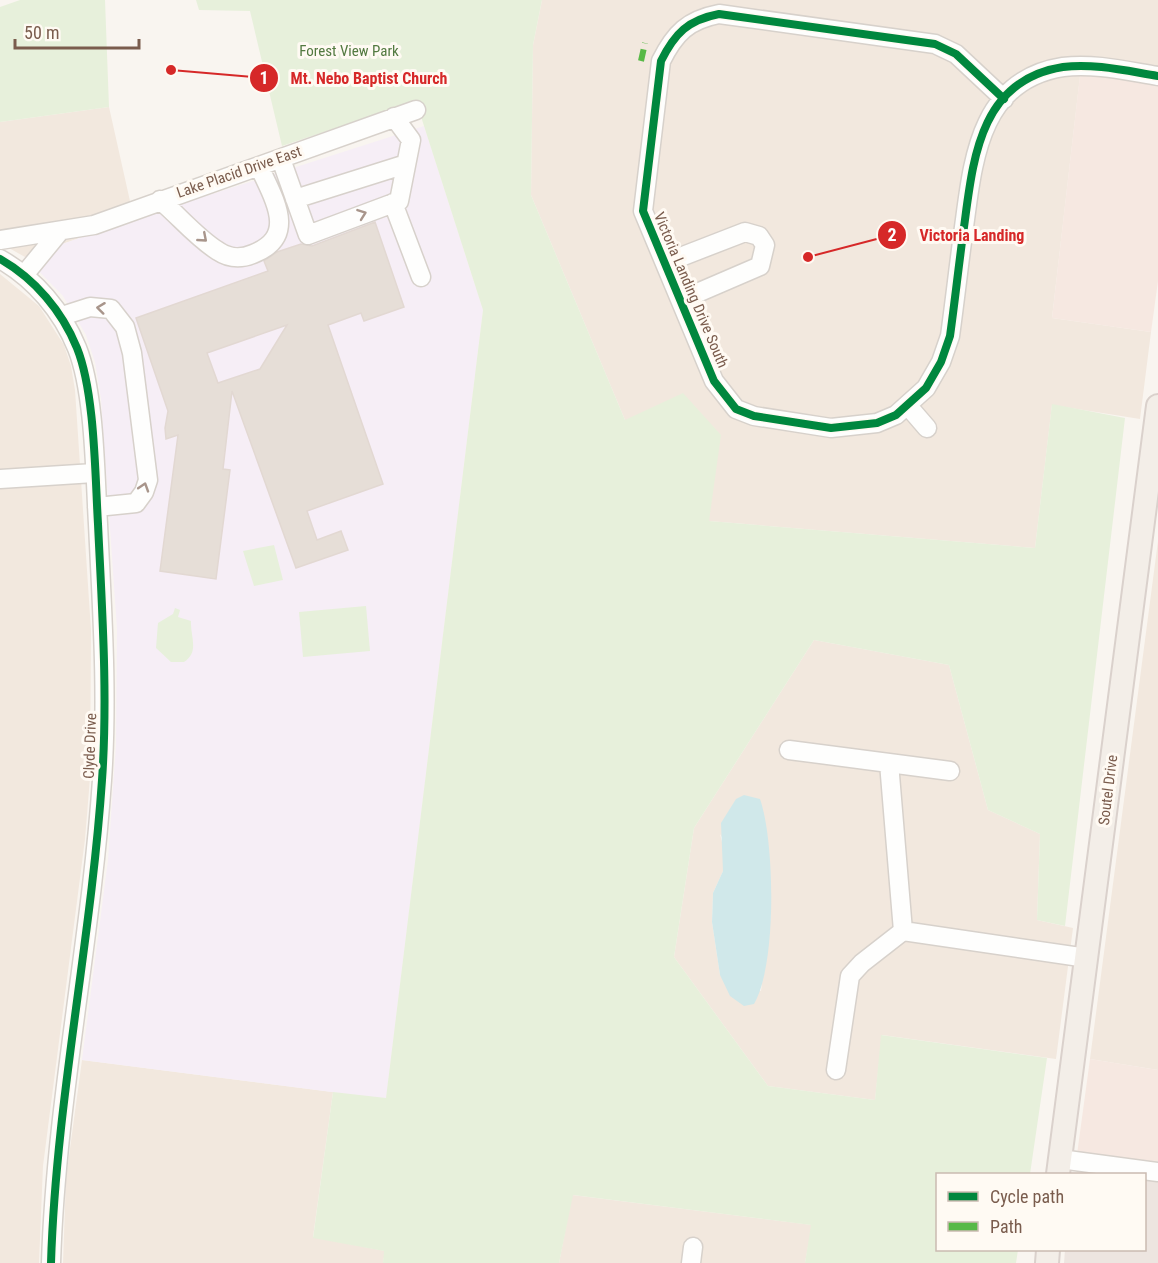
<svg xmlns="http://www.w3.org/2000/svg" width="1158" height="1263" viewBox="0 0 1158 1263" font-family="'Roboto Condensed',sans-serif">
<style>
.residential{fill:#f2e8de;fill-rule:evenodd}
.commercial{fill:#f6e8e1}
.industrial{fill:#ede5e0}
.education{fill:#f6eef6}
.green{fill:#e7f0db}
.water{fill:#d0e8ea}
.building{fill:#e6ded7;stroke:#e2d8d2;stroke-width:1.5;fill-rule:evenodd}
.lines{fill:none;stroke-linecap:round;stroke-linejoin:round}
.minor-casing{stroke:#d7d1cb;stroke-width:21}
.major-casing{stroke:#dad1cc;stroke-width:26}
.minor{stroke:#fefefd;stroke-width:18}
.major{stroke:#f3eee8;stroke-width:22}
.quiet{stroke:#58b947;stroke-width:6;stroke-dasharray:12 6;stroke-linecap:butt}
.cycleway-casing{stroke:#fffaf3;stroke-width:11}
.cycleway{stroke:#00873e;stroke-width:8}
.oneway{stroke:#a8958b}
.labels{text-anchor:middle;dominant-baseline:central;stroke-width:6;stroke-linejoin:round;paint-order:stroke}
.park-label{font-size:15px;fill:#537a41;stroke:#fffaf3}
.street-label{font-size:15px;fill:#7a5c4d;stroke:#fffaf3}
.leader{fill:none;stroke:#d62828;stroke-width:2}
.callout-dot{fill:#d62828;stroke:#fffaf3;stroke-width:2}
.mark-label{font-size:18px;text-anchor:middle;font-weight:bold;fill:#fff}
.callout-label{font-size:16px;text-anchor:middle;font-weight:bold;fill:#d62828;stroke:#fffaf3;stroke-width:6;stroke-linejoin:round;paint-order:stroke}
</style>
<rect width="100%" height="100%" fill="#f9f5f0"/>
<path class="residential" d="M542 0H1158V85L1080 76 1052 318 1151 332 1140 419 1052 405 1035 548 709 521 625 420 531 195 533 45Z
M109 107 134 219 25 257 0 243V122Z
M0 274 39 306 64 345 71 366 75 390 91 630 90 778 85 839 43 1166 39 1263H0Z
M1158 541V1070L1090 1059Z
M814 640 949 665 988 810 1040 834 1037 920 1073 928 1056 1059 882 1035 875 1100 768 1086 674 957 694 828ZM720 834 771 915 761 991 720 975 712 922 713 893 723 871 724 850Z
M82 1060 333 1092 313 1237 385 1251 383 1263H63L66 1178Z
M572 1195 812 1225 805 1263H559Z"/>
<path class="commercial" d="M1080 75 1158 85V281L1151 332 1052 318Z
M1090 1059 1158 1070V1181L1075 1169Z"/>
<path class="industrial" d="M1145 1179 1158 1181V1263H1064L1065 1250H1144Z"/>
<path class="education" d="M424 126 483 310 386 1099 82 1060 108 860 116 745 117 629 101 399 95 362 86 335 63 296 25 257 134 219Z"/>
<path class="green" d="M20 0H105L109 107 0 122V7Z
M196 0H542L533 45 531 195 625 420 683 393 721 435 709 521 1035 548 1052 404 1125 418 1065 926 1037 920 1040 834 988 810 949 665 814 640 694 828 674 957 768 1086 875 1100 881 1035 1047 1058 1030 1174H938V1250H1018L1016 1263H805L811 1225 573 1195 559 1263H383L384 1251 313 1238 333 1092 386 1098 483 310 416 101 282 146 250 11 199 10Z
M274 545 283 580 254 586 243 551Z
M366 606 370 651 303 657 299 612Z
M175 608 180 610 178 617 191 621C190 636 200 652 184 662H171L156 648 158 623 173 614Z"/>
<path class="water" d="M744 795 760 799C775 842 777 965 754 1004L744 1006 730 996 720 975 712 922 713 893 723 871 721 823 736 799Z"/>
<path class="building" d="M375 222 404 307 364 321 361 313 328 325 383 484 307 511 317 540 341 531 348 550 296 568 232 391 223 469 230 470 216 579 160 571 178 435 166 439 165 428 168 411 136 318 268 271 264 261 277 252 301 244 312 246ZM287 325 260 369 218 383 207 353Z"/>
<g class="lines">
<defs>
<path id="minor" d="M1004 99 956 54 935 44 719 14C688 20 675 33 661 61L643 211 714 381 736 409 754 416 831 428 877 423 896 415 926 388 941 362 950 336C955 300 959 263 964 227 973 161 979 80 1063 67 1094 63 1127 71 1158 76
M281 159 308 235 399 201 411 140 394 117
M295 199 406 164
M160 200C179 216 197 238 218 251 230 259 241 259 253 254 299 236 273 198 259 166
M393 203 421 277
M0 240 94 225 416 110
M0 259C35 279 62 311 77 348 95 393 95 475 98 524 102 609 108 695 102 780 91 942 56 1101 51 1263
M665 263 745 232 759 236 765 245 760 266 681 300
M24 275 60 231
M62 316 90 307 111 309 125 327 132 353 148 480 144 492 136 503 97 507
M908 406 927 428
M0 479 94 473
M789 750 889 763 903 931 1087 958
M889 763 950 771
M836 1070 850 976 862 963 903 931
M1060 1159 1158 1172
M691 1263 693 1247"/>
<path id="major" d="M1058 1174 1158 406
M1047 1263 1048 1250"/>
</defs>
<use href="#minor" class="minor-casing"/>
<use href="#major" class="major-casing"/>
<use href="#minor" class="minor"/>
<use href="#major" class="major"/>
<path class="quiet" d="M641 61 645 43"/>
<defs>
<path id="cycleway" d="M1004 99 956 54 935 44 719 14C688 20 675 33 661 61L643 211 714 381 736 409 754 416 831 428 877 423 896 415 926 388 941 362 950 336C955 300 959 263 964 227 973 161 979 80 1063 67 1094 63 1127 71 1158 76
M0 259C35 279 62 311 77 348 95 393 95 475 98 524 102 609 108 695 102 780 91 942 56 1101 51 1263"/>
</defs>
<use href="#cycleway" class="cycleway-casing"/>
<use href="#cycleway" class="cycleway"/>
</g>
<defs><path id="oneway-chevron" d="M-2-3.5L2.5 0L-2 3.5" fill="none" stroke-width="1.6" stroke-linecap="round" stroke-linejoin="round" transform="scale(1.5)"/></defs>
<g class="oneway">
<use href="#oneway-chevron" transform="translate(362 214) rotate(-20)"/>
<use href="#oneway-chevron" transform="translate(203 238) rotate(41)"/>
<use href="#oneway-chevron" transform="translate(101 308) rotate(-173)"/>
<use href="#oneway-chevron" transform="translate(144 487) rotate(-72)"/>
</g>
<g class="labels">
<g class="park-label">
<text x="349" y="51">Forest View Park</text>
</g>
<g class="street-label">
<text transform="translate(239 172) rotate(-19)">Lake Placid Drive East</text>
<text transform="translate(691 290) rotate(67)">Victoria Landing Drive South</text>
<text transform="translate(90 746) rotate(-88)">Clyde Drive</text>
<text transform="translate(1108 790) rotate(-83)">Soutel Drive</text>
</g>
</g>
<path class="leader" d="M171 70L264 78M808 257L892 235"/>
<g class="callout-dot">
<circle cx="171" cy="70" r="6"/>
<circle cx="808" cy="257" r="6"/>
<circle cx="264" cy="78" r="15"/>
<circle cx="892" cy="235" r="15"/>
</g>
<g class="mark-label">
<text x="264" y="84">1</text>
<text x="892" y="241">2</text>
</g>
<g class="callout-label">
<text x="369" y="84">Mt. Nebo Baptist Church</text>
<text x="972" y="241">Victoria Landing</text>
</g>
<rect x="936" y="1173" width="210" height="78" fill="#fffaf3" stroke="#cabbb1" stroke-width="1.5"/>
<rect x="948" y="1192" width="30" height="9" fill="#00873e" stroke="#cabbb1" stroke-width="1.5"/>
<text x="990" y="1203" font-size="18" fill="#7a5c4d">Cycle path</text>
<rect x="948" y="1222" width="30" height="9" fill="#58b947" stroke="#cabbb1" stroke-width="1.5"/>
<text x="990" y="1233" font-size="18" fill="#7a5c4d">Path</text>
<path d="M15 39v9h124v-9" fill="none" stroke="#7a5c4d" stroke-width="3"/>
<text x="24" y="39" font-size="18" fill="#7a5c4d" stroke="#fffaf3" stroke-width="4.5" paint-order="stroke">50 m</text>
</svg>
